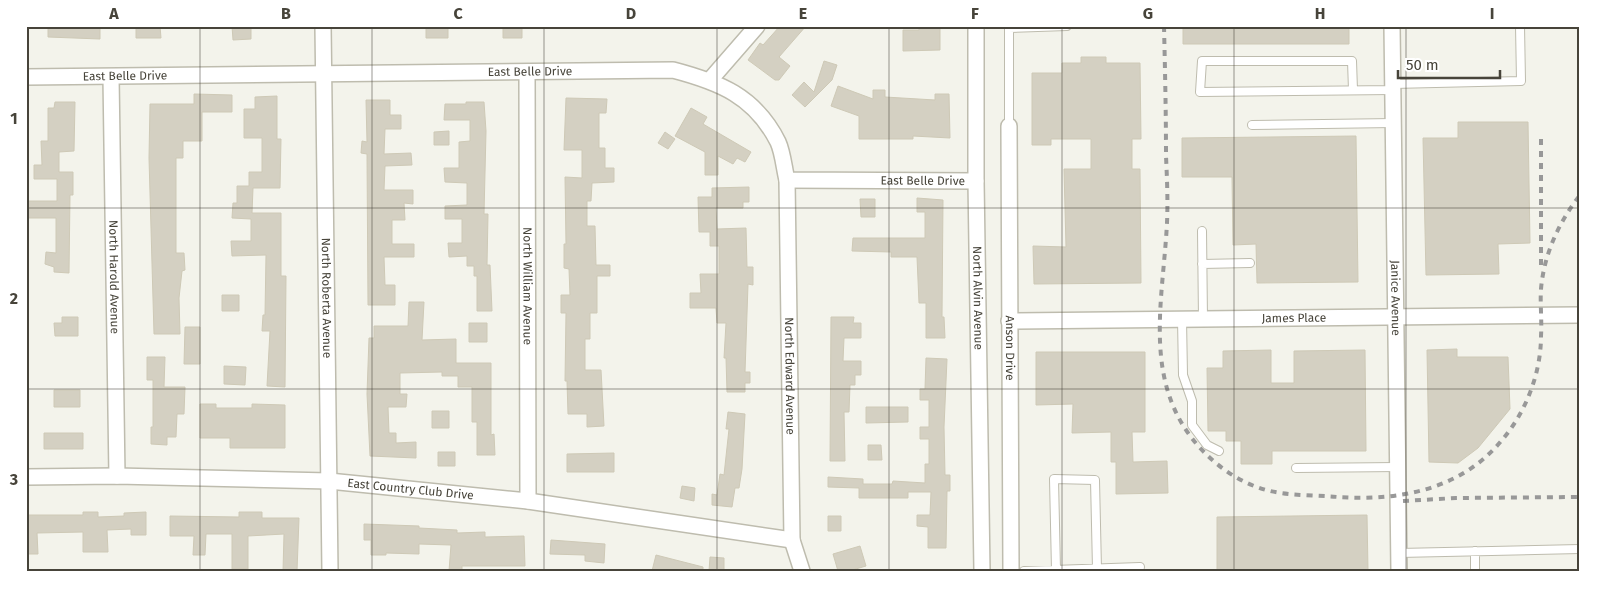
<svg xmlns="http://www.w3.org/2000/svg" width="1606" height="597" viewBox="0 0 1606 597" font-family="'Fira Sans',sans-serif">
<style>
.building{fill:#d4d0c2;stroke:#cec9b6}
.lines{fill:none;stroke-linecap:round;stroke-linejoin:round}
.lane-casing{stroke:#bebcae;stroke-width:10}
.street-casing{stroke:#bebcae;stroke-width:18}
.lane{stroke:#fff;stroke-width:8}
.street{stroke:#fff;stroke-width:15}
.rail{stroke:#989898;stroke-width:4;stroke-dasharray:6 6;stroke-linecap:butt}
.grid{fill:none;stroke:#47443a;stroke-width:1;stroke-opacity:0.55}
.labels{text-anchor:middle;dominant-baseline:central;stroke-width:4;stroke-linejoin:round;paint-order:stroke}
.street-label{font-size:12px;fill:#47443a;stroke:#fff}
.neatline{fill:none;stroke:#47443a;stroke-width:2}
.grid-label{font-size:16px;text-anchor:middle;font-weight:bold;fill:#47443a}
</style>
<rect width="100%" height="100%" fill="#f3f3eb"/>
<path class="building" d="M48 26H100V39L48 37Z
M136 26H160L161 38H136Z
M232 26H251V39L233 40Z
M426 26H448V38H426Z
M503 26H522V38H503Z
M780 26H806L779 57 790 66 779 80H775L748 60 760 43 763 45Z
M919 26 940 28V50L903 51V30H919Z
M1183 26H1349V44H1183Z
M1081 57H1106V63H1140L1141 139H1132V169H1140L1141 283 1034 284 1033 246 1066 247 1064 169H1091V139H1051V145H1032V73H1062V63H1081Z
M824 61 837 65 832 80 805 107 792 95 804 82 814 92Z
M838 86 873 99V90H885V97L935 100V94H949L950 138 913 136V139H859V116L831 106Z
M194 94 232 95V112H202V141H183V158H176V253H184L185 270 182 271 179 298 180 334H154L149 158 150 104H194Z
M277 96V139H281L280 188H253L252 213H281V276H286L285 387 267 386 270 331H262L263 315H265L266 255 232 256 231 241H251V219L232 218 233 203H237V186H249V172H262V138H244V109H255V97Z
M566 98 607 99 606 113H599V148H605V168H614V182L592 183 591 201H587V226H595L596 265H610V276H597V313H590V339H585V370H601L604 426 587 427V414H568L567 381H565L566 313H561V295H570L569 269 564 268V244H566L565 177 582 178V150H564Z
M366 100H390V115H401V129H385L384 154 411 153 412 165 385 166 384 190H413V204L404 203 405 220H392V244H414V257H384L385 285H395V305H368L367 154 361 153 362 141 367 142Z
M55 102H75L74 151 59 152V172H73V195H70L69 273 54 272V267L45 264 46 252 56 253V218H26V201H57V179H34V165H42L41 141H48V108H54Z
M466 102H484L486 131 484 214H488L487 265H490L492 311H477V276H474V266H467V256L449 257 448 243H462V219H445V206L467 205V183L445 182 444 168H459V142L470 141V120H444L445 104H466Z
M691 108 707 117 703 124 751 152 745 162 737 158 733 164 718 156V175H705V152L675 136Z
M1458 122H1528L1530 243 1498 244 1499 274 1426 275 1423 138H1458Z
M449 131V145H434V132Z
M665 132 675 139 668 149 658 143Z
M1356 136 1358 282 1257 283 1256 244 1233 245 1232 177H1182V138Z
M749 187V202H743V208H716L717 229 746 228 747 267H753V285L748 284 745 372H750V383H745V392H727L726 358H724L726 323H717L716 308H690V293H701L700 274H719V246H710V232H699L698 197H712V188Z
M917 198 943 200 942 317H944L945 338H926V303H919L917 257H891V252L852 251 853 238H925V212H917Z
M860 199H875V217H861Z
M222 295H239V311H222Z
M409 302H424L422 340 456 339V363H491V435L494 434 495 455H477V422H472V387H458V376H442V372L400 373V394H407L406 407H388L389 433H396V443L416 442V458L370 456 367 394 369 338H374V326H408Z
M62 317H78V336H55L54 323H62Z
M831 317H854L853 323H861V338H844L843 361H861V375H855V385H850L849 412H844L845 461H830Z
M469 323H487V342H469Z
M185 327H200V364H184Z
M1457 349V357H1508L1510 409 1478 448 1458 463 1429 462 1427 350Z
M1271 350V383H1294V351L1365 350 1366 451H1272V464H1241V441H1226V431H1208L1207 368H1223V351Z
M1036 352H1145V432H1132L1133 462 1167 461 1168 493 1116 494V462H1111V432L1072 433 1073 404 1036 405Z
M147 357H165L164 387H185L184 414H177L176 437H167V445L151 444V427H153V380H147Z
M926 358 947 359 944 427 945 475H950V491H947L946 548H928V527L917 526V515H930L931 492H908V498H859V488L828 487V477L863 479V484H892L893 481 925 483V464H929V439H920V427H929V400H920V389H925Z
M224 366 246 367 245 385 224 384Z
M54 390H80V407H54Z
M200 404H216V408H252V404L285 405V448H230V438H200Z
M866 407H908V422L866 423Z
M432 411H449V428H432Z
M728 412 745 414 742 469 739 488H735L732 507 712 505V494L717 495 720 474 724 475 729 429H726Z
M44 433H83V449H44Z
M868 445H881L882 460H868Z
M438 452H455V466H438Z
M614 453V472H567V454Z
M682 486 695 488 694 501 680 498Z
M83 512H98V517L124 516V513L146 512V535H131V529L107 530 108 552H83V532L37 533 38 554H26V515H83Z
M239 512H262V518H299L297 571H283L284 534 248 536V569H232V534H206L205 555H193L194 536H170V516L239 517Z
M1367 515 1368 571H1217V517Z
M828 516H841V531H828Z
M364 524 419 526V528L457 530V533L485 532V537L524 536 525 566H462V571H449L451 545 419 544V554L386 553V555H371V540H364Z
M551 540 605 544 604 563 585 561V555L550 554Z
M860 546 866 566 849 571H838L833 554Z
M656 555 703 567V571H652Z
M710 557 724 558V571H709Z"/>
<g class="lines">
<defs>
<path id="lane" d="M1393 84 1521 81 1520 26
M1353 90 1352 61H1202L1200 92 1393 90
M1252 125 1394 123
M1009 126V28L1067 26
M1202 231 1203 319
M1202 264 1250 263
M1182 319 1183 375 1192 401V425L1207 445 1219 451
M1296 468 1398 467
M1399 553 1580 549
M1056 570 1054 479 1095 480 1097 569
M1024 571 1140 567
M1475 571V551"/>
<g id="street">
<path id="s1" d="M323 26 330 571"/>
<path id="s2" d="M976 26V181L982 571"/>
<path id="s3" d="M1392 26 1399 571"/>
<path id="s4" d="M527 72 528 501"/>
<path id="s5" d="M26 77 673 70C719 82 755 96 778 142 783 153 784 168 787 180L976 181"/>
<path id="s6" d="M111 77 117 476"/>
<path d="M710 80 757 26"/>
<path id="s7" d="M1009 126 1011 571"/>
<path id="s8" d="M787 180 792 540 802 571"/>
<path id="s9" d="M1009 321 1580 315"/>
<path id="s10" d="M26 477 117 476 329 481 528 501 792 540"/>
</g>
</defs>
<use href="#lane" class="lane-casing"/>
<use href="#street" class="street-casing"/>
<use href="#lane" class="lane"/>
<use href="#street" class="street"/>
<path class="rail" d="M1164 26C1165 69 1166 112 1166 156 1167 178 1168 201 1167 223 1163 302 1141 384 1201 449 1219 468 1241 483 1266 490 1289 496 1315 495 1338 497 1399 501 1461 490 1502 440 1526 412 1541 373 1541 336 1542 320 1540 304 1541 289 1544 254 1559 222 1580 195
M1541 139V267
M1403 501 1456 498 1580 497"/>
</g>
<path class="grid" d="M200 26V571M372 26V571M544 26V571M717 26V571M889 26V571M1062 26V571M1234 26V571M1406 26V571M26 208H1580M26 389H1580"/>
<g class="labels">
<g class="street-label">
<text stroke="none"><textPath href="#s5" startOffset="504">East Belle Drive</textPath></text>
<text stroke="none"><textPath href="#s5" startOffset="99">East Belle Drive</textPath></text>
<text stroke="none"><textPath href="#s5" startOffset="954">East Belle Drive</textPath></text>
<text stroke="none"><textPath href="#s6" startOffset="200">North Harold Avenue</textPath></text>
<text stroke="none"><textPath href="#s4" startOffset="214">North William Avenue</textPath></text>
<text stroke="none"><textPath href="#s1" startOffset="272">North Roberta Avenue</textPath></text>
<text stroke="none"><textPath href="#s3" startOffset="272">Janice Avenue</textPath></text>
<text stroke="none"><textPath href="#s2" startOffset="272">North Alvin Avenue</textPath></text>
<text stroke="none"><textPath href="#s9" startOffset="285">James Place</textPath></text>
<text stroke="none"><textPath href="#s7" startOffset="222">Anson Drive</textPath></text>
<text stroke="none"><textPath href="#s8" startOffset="196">North Edward Avenue</textPath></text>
<text stroke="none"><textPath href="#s10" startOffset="385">East Country Club Drive</textPath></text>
</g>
</g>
<rect width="1606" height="597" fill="none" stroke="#ffffff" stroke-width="55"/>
<path d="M1398 70v8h102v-8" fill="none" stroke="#47443a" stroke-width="2.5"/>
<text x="1406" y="70" font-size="15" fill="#47443a" stroke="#ffffff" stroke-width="4" paint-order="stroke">50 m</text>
<rect x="28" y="28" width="1550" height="542" class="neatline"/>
<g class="grid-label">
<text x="114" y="19">A</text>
<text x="286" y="19">B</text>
<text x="458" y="19">C</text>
<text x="631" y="19">D</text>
<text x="803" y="19">E</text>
<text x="975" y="19">F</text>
<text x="1148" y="19">G</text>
<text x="1320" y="19">H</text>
<text x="1492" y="19">I</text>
<text x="14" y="124">1</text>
<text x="14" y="304">2</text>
<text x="14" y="485">3</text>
</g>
</svg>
